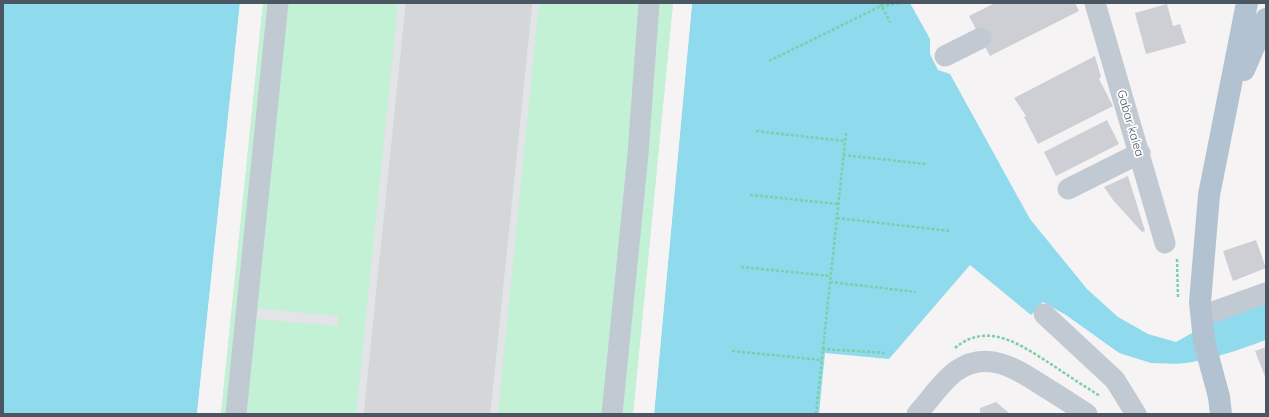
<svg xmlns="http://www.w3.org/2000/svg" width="1269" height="417" viewBox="0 0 1269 417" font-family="Quicksand,sans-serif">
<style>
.airport{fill:#e2e4e7}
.green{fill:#c3f1d5}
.water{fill:#90daee}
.pier{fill:#f5f3f3}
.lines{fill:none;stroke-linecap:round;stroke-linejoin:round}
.runway{stroke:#d5d6d8;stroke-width:126}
.building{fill:#cdcfd5}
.path{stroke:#7ad0a6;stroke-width:2.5;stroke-dasharray:3 2;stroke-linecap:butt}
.minor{stroke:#c1cad2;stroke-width:21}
.major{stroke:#b3c2d1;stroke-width:22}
.labels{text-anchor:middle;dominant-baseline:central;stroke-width:3.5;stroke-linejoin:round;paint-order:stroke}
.street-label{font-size:12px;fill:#4a5661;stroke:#fff}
</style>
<rect width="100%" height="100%" fill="#f5f3f3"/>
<path class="airport" d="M263 3H673L633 414H221Z"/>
<path class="green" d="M263 3H273L231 414H221Z
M285 3H398L356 414H243L253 319 338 326V316L254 308Z
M539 3H643L607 414H498Z
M654 3H673L633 414H618Z"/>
<path class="water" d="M3 3H240L197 414H3Z
M692 3H910L930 39V54L938 70 950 74 1030 219 1087 289 1118 317 1148 334 1176 342 1219 318 1266 300V340C1221 356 1165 378 1119 353 1109 347 1100 340 1091 333 1075 322 1059 312 1043 302L1031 315 970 265 889 359 825 353 819 414H654Z"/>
<path class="pier" d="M240 3H242L199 414H197Z
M690 3H692L654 414H652Z
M1043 302 1066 315 1119 353 1151 363 1183 364V366L1150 365 1118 355Z"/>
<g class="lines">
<path class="runway" d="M427 414 469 3"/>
</g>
<path class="building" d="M995 3H1075L1079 11 990 56 969 16Z
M1167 4 1173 26 1180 24 1186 43 1146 54 1135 13Z
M1095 56 1101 77 1099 79 1113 106 1038 144 1024 117 1026 116 1014 98Z
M1107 120 1119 144 1056 176 1044 152Z
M1128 176 1145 231 1142 232 1113 200 1104 187Z
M1256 240 1266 268 1233 281 1223 251Z
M1266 347V379L1255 351Z
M996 402 1008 412V414H980V408Z"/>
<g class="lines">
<path class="path" d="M880 3 890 22
M769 61 881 6 900 3
M756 131 844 141
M843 155 926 164
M750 195 838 204
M837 218 950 231
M1177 259 1178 298
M741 267 830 276
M830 282 916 292
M955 348C988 320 1022 346 1051 364 1067 375 1084 386 1100 396
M822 349 886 353
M732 351 822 360
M816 414 846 133"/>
<path class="minor" d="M1095 3 1165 243
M945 56 981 38
M1068 189 1140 153
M1213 312 1266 293
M1044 314 1115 380 1136 414
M236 414 278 3
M612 414 638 154 649 3
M917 414C930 400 941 382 956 371 987 349 1017 369 1043 386 1058 395 1073 405 1087 414"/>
<path class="major" d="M1244 70 1266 19
M1221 414 1219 397 1204 341 1200 302 1209 195 1247 3"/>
</g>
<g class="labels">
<g class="street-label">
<text transform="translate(1131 123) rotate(74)">Gabar kalea</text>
</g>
</g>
<rect width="1269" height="417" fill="none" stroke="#4a5661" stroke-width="8"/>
</svg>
